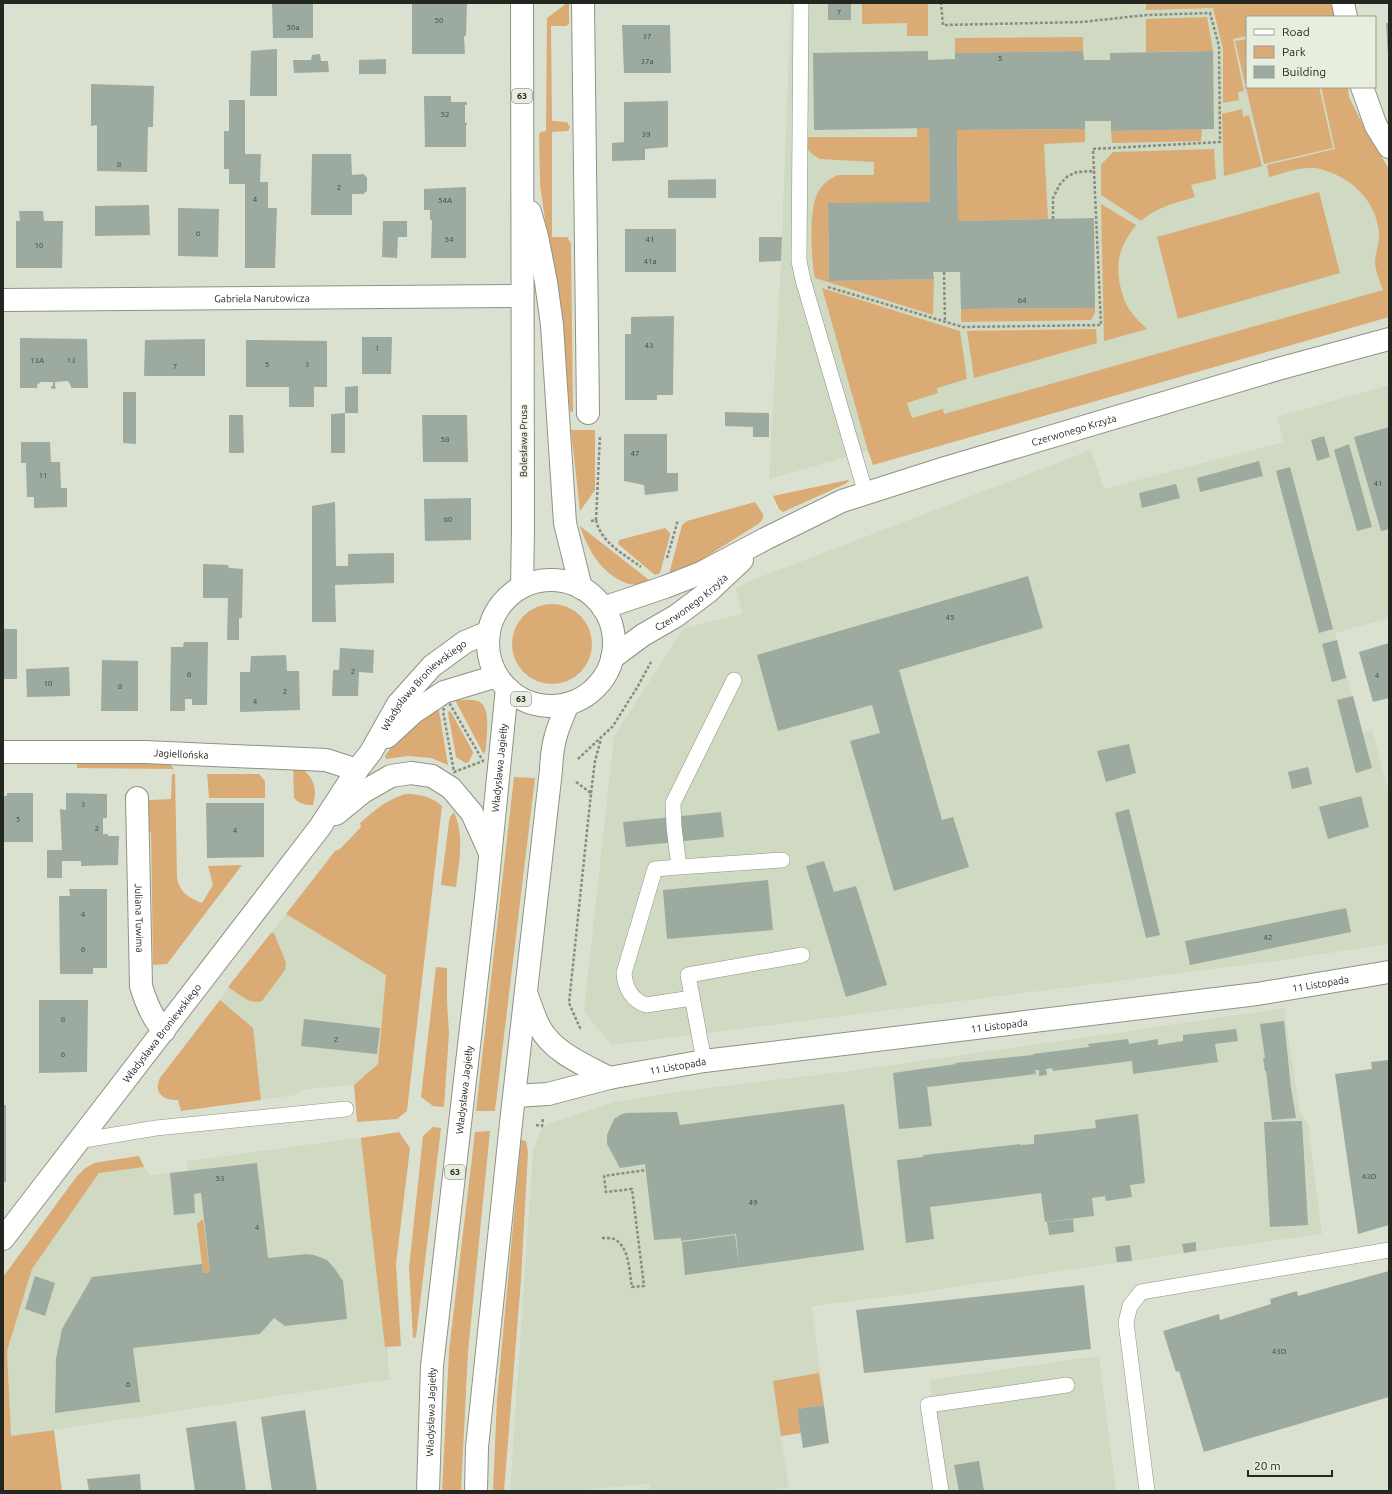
<svg xmlns="http://www.w3.org/2000/svg" width="1392" height="1494" viewBox="0 0 1392 1494" font-family="Ubuntu,sans-serif">
<style>
.built{fill:#d0d9c2}
.green{fill:#daab75}
.building{fill:#9caa9f}
.lines{fill:none;stroke-linecap:round;stroke-linejoin:round}
.lane-casing{stroke:#8e9384;stroke-width:16}
.street-casing{stroke:#8e9384;stroke-width:24}
.primary-casing{stroke:#8e9384;stroke-width:24}
.path{stroke:#888c81;stroke-width:2.5;stroke-dasharray:3 2;stroke-linecap:butt}
.lane{stroke:#fff;stroke-width:15}
.street{stroke:#fff;stroke-width:22}
.primary{stroke:#fff;stroke-width:22}
.labels{text-anchor:middle;dominant-baseline:central;stroke-width:3;stroke-linejoin:round;paint-order:stroke}
.number-label{font-size:8px;fill:#424740}
.shield{fill:#e8eede;stroke:#5f6259;stroke-width:1}
.shield-label{font-size:9px;font-weight:bold;fill:#242620}
.street-label{font-size:10px;fill:#242620;stroke:#e8eede}
</style>
<rect width="100%" height="100%" fill="#dbe1d1"/>
<path class="built" d="M791 3H1335L1247 17V87H1348L1349 97 1365 129 1389 303 769 479 781 261Z
M1389 385V618L1335 633 1362 733 1372 730 1389 793V944L1261 963 611 1045 584 1011 614 736 684 628 742 614 736 589 745 583 1091 450 1104 489 1283 442 1277 417Z
M286 914 386 975 378 1064 354 1085 305 1089 295 1095 181 1111 178 1100H169L160 1094 157 1087 160 1078 271 933Z
M1284 1008 1300 1113 1308 1123 1322 1234 1088 1267 896 1296 812 1306 824 1405 797 1409 801 1433 781 1436 789 1488 760 1491H650L649 1484 571 1491H510L533 1152 542 1126 615 1102 676 1092 849 1071 1102 1035Z
M372 1136 389 1375 391 1379 11 1436 7 1351 32 1269 99 1173 144 1167 150 1175 170 1173 188 1171 187 1161Z
M1099 1356 1116 1491H947L929 1380Z"/>
<path class="green" d="M567 3H569V24L566 26H551L552 121 567 122 570 127 568 131 552 132V237H567L571 243 573 412 570 411 563 342 540 185 539 134 541 132 546 131 547 18Z
M862 3H928V36H907V23L862 24Z
M1146 3H1335L1337 17H1247V36L1233 39 1244 91 1238 92 1239 100 1223 103V49L1213 8 1146 10Z
M1207 17 1213 51 1146 52V19Z
M1083 37V51L955 53V38Z
M1247 39V87H1319L1333 148 1264 164 1235 41Z
M1321 87H1348L1349 97 1365 129 1389 169V317L873 465 868 451 822 288 960 331 967 379 937 388 938 393 907 403 912 418 943 409 944 414 1383 290C1380 282 1375 270 1375 261 1376 251 1380 241 1379 231 1375 202 1355 181 1329 172 1323 170 1317 167 1311 168 1297 168 1283 173 1269 177L1267 165 1335 149Z
M1242 109 1243 117 1249 115 1262 166 1224 176 1222 114Z
M917 128H929L930 202 828 204 829 281 934 279 933 315 815 278C811 258 809 216 816 197 819 187 828 179 838 175H874V162L820 159C810 154 805 148 804 137H917Z
M1085 129V142L1044 144 1048 219 958 221 957 130Z
M1202 129 1201 141 1112 143 1111 131Z
M1214 149 1216 179 1191 185 1195 197C1176 203 1156 207 1141 221L1101 195V165L1113 152Z
M1319 192 1340 273 1178 319 1157 237Z
M1101 204 1136 225C1131 232 1125 240 1122 249 1114 266 1120 299 1132 313 1136 319 1142 324 1147 329L1104 341Z
M1095 308V313L1091 320 961 322V309Z
M1096 329 1097 343 974 378 967 331Z
M571 430H595V490L580 511Z
M848 480 849 481 845 484 783 512 779 509 773 496Z
M755 502 763 514V519L758 524 671 579 669 574 682 525 687 521Z
M580 526 653 583C645 584 634 586 626 583 601 573 588 550 580 526Z
M665 528 670 533V535L660 573 655 575 618 544 619 540Z
M512 644a40 40 0 1 1 80 0a40 40 0 1 1-80 0Z
M455 700C462 700 471 699 478 701 492 707 486 736 486 749L484 754 483 753Z
M438 704 448 765 431 758 408 756 386 759 385 756C399 735 419 720 438 704Z
M449 711 451 712 472 750 473 753 469 762 465 763 456 757 448 713Z
M169 763 174 769 77 768V764Z
M293 765C305 767 315 780 315 792 315 796 314 801 313 805 304 805 300 804 294 798Z
M172 774H175L177 877C179 892 189 898 202 903L213 885 208 866 242 865 167 964 153 965 151 832H146L147 801 151 800 171 799Z
M207 774H259L265 781V798H209Z
M514 777 535 778 495 1111H476Z
M405 794C419 794 431 796 442 806L407 1111 397 1119 357 1122 354 1085 378 1064 386 975 286 914 335 851 340 849 361 827 360 823C376 809 385 801 405 794Z
M454 812C465 839 459 860 456 887L441 885 449 822 450 817Z
M271 933H274L286 963 285 970 262 1001C250 1005 239 994 228 987Z
M436 967 447 968V1002L449 1033 444 1107 433 1106 421 1097Z
M220 1000 253 1028 261 1100 181 1111 178 1100C164 1100 153 1094 160 1078Z
M433 1127 441 1128 416 1337 413 1338 409 1268 423 1136Z
M490 1131 468 1352 461 1491H442L449 1351 475 1132Z
M399 1132 410 1148 396 1264 401 1346 385 1347 361 1138Z
M521 1140 526 1141 528 1152 521 1280 504 1491H493L497 1398Z
M139 1156 144 1167 99 1173 32 1269 7 1351 11 1436 54 1430 62 1491H3V1277L77 1176 84 1169 94 1163 99 1162Z
M203 1219 210 1272 203 1273 197 1224Z
M819 1373 824 1405 797 1409 801 1433 781 1436 773 1381Z"/>
<path class="building" d="M272 3H313V38H273Z
M412 3H467L466 36H464L465 54H412Z
M828 3H851V20H828Z
M1386 23H1389V55H1388Z
M622 25H670L671 73H624Z
M277 49V96H250L251 51Z
M928 51V60L955 59V53L1083 51 1084 60H1110V53L1213 51 1214 129 1111 131V121H1085V129L957 130 958 221 1094 218 1095 308 961 309 960 272H933L934 279 829 281 828 203 930 202 929 128 814 130 813 53Z
M320 54 321 61H328L329 72 294 73 293 60H311L312 55Z
M386 59V74H359V60Z
M91 84 154 86 153 127H148L147 172 97 171V125L91 126Z
M424 96H451V102H467V105H465V123L467 122V125H466V147H425Z
M229 100H245V154H261L260 182H268V208H277L275 268H245V184H229V169H224V131H229Z
M668 101V147L645 149V160L612 161V143L624 142V102Z
M312 154H351L352 175 364 174 367 178V191L363 194H352V215H311Z
M716 179V198H668V180Z
M466 187V258H431L432 220H430V210H424V189Z
M149 205 150 235 95 236V206Z
M178 208 219 209 218 257 178 256Z
M19 211H43L44 221H63L62 268H16V221H20Z
M383 221H407V237H398L397 258 382 257Z
M625 229H676V272H625Z
M759 237H782L781 261 759 262Z
M674 316 673 395H657V400H625V334H631V317Z
M362 337H392L391 374H362Z
M20 338 87 339 88 388H71V386L68 381 55 382V387L57 388 54 389 51 388V386H53V382H41L37 385V388H20Z
M205 339V376H144L145 340Z
M246 340 327 341V387H314V407H289V387H246Z
M358 386V413H345V387Z
M123 392H136V444L123 443Z
M725 412 769 413V437H753V427L725 426Z
M345 413V453H331V414Z
M229 415H243L244 453H229Z
M422 415H467L468 462H423Z
M1389 427V529L1381 531 1354 437Z
M624 434H667V473H678V491L645 495 644 485 624 481Z
M1324 436 1330 457 1317 461 1311 440Z
M21 442H50L51 462H60L61 488H67V507L34 508V497H27L26 463H21Z
M1349 444 1372 527 1357 531 1334 450Z
M1259 461 1263 476 1200 492 1197 478Z
M1290 467 1333 629 1319 633 1276 471Z
M1176 484 1180 498 1142 508 1139 493Z
M471 498V540L425 541 424 499Z
M335 502 336 566H348V554L394 553V583L335 585 336 622H312V506Z
M203 564 228 565 229 568 243 569 242 618H239V640H227L228 598H203Z
M1028 576 1043 628 899 670 942 820 953 817 969 867 894 891 850 741 880 733 872 705 778 731 757 655Z
M3 629H17V679H3Z
M1337 640 1346 678 1332 682 1322 644Z
M184 642H208L207 705H192V699H185V711H170L171 647H183Z
M1389 643V698L1373 702 1359 652Z
M340 648 374 650 373 673 359 672 358 696H332L333 670H339Z
M286 655 287 671H299L300 710 240 712V672H250L251 656Z
M102 660 138 661V711H101Z
M69 667 70 696 27 697 26 669Z
M1353 696 1372 768 1356 773 1337 700Z
M1129 744 1136 773 1106 782 1097 751Z
M1308 767 1312 784 1292 789 1288 772Z
M7 793H33V842H3V796H7Z
M66 793 107 794V818H103V834H108V836H119L118 865 81 866V861H62V878H47V850H62L60 809 66 810Z
M1361 796 1369 827 1328 839 1319 807Z
M206 803H264V857L207 858Z
M1129 809 1160 935 1146 938 1115 813Z
M721 812 724 837 626 847 623 822Z
M824 861 834 892 856 886 887 985 846 997 806 866Z
M768 880 773 930 667 939 663 890Z
M69 889H107V968H93V974H60L59 896H70Z
M1346 908 1351 932 1190 965 1185 941Z
M39 1000H88L87 1072 39 1073Z
M304 1019 380 1028 377 1054 301 1046Z
M1284 1021 1291 1088 1296 1118 1272 1120 1266 1071H1265L1263 1058H1265L1260 1024Z
M1236 1029 1238 1041 1215 1044 1218 1062 1133 1074 1132 1061 1053 1071 1052 1068 1046 1069 1047 1075 1039 1076V1070H1035L1036 1074 927 1087 932 1126 899 1129 893 1073 956 1064 955 1063 1033 1055V1054L1089 1047 1088 1044 1128 1039 1129 1044 1158 1039V1045L1183 1041V1035Z
M1389 1060V1225L1358 1234 1335 1074 1372 1069 1371 1062Z
M844 1104 864 1250 685 1275 682 1242 735 1235 739 1264 736 1234 681 1241V1238L654 1240 645 1164 620 1168 607 1144V1135L614 1119 622 1114 627 1113 677 1112 680 1125Z
M3 1105H6V1182H3Z
M1138 1114 1145 1183 1130 1185 1132 1197 1106 1201 1105 1196 1092 1198 1094 1216 1045 1222 1041 1193 930 1207 934 1239 906 1243 897 1160 923 1157 924 1155 1020 1144V1145L1034 1144V1135L1096 1128 1095 1120Z
M1302 1121 1308 1225 1270 1227 1264 1122Z
M257 1163 268 1258 307 1254 314 1255 327 1260 335 1269 343 1281 347 1319 285 1326 274 1318 260 1334 133 1348 140 1402 55 1413 56 1359 62 1329 92 1277 202 1264 203 1273 210 1272 201 1193 194 1194 195 1213 174 1215 170 1173Z
M1073 1219 1074 1232 1049 1235 1047 1222Z
M1196 1242V1251L1184 1253 1182 1244Z
M1130 1245 1132 1261 1117 1262 1115 1247Z
M1389 1271V1397L1204 1452 1179 1371 1176 1372 1163 1331 1219 1314 1220 1320 1271 1304 1270 1299 1297 1291 1298 1296Z
M35 1276 55 1283 45 1316 25 1309Z
M1084 1285 1091 1349 864 1373 856 1310Z
M824 1405 829 1443 803 1448 797 1409Z
M305 1410 317 1491H272L261 1417Z
M236 1421 246 1491H195L186 1428Z
M979 1461 984 1491H959L954 1465Z
M140 1474 141 1491H89L87 1479Z"/>
<g class="lines">
<defs>
<path id="lane" d="M801 3 799 261 803 280 866 494
M679 867 782 860
M692 998 646 1005C632 1000 625 988 624 973L655 869 679 867 674 827 673 803 734 680
M704 1061 688 975 802 955
M78 1141 156 1128 346 1109
M941 1491 928 1405 1067 1385
M1147 1491 1126 1322 1130 1306 1141 1292 1389 1250"/>
<g id="street">
<path d="M583 3 588 413"/>
<path d="M1343 3 1346 17"/>
<path d="M1362 87 1376 126 1389 147"/>
<path id="s1" d="M3 300 522 296"/>
<path id="s2" d="M603 608 665 587 701 573 765 539 842 501 942 469 1278 369 1389 339"/>
<path id="s3" d="M612 658 643 635 676 616 708 592 742 560"/>
<path d="M387 737 414 712 444 692 497 676"/>
<path id="s4" d="M3 752H145L326 760 357 770"/>
<path id="s5" d="M137 798 141 986C146 1003 152 1018 164 1031"/>
<path d="M336 814 363 792 391 776 411 773 432 776 451 788 472 813 490 853"/>
<path d="M526 993C531 1005 534 1017 540 1028 554 1053 585 1065 609 1078"/>
<path id="s6" d="M515 1096 548 1094 609 1078 704 1061 1257 994 1389 972"/>
<path id="s7" d="M3 1239 320 827 357 770 371 752 398 704 432 666 465 642 489 632"/>
</g>
<g id="primary">
<path d="M530 212 537 236 546 282 552 325 565 523 581 588"/>
<circle cx="551" cy="643" r="63"/>
<path d="M522 587 523 528 522 3"/>
<path id="s8" d="M428 1491 432 1366 486 898 507 688"/>
<path d="M476 1491 477 1447 511 1123 551 770C552 742 557 729 568 704"/>
</g>
</defs>
<use href="#lane" class="lane-casing"/>
<use href="#street" class="street-casing"/>
<use href="#primary" class="primary-casing"/>
<path class="path" d="M1053 219V198L1060 184 1068 176 1077 172 1095 171
M944 272 945 322
M828 287 963 327 1101 325 1093 149 1220 142 1219 46 1210 13 1146 15 1082 22 943 25 941 3
M596 520 600 435
M591 521 596 520C601 543 624 554 641 567
M667 558 678 520
M447 699 483 761 454 772 443 711Z
M578 759 613 726 638 686 651 662
M576 782 591 793 569 1003 580 1028 578 1030
M591 793 595 761 601 739
M536 1125 542 1126 543 1119
M602 1238C606 1238 611 1238 614 1239 630 1247 629 1272 632 1287L644 1286 632 1189 606 1192 604 1176 646 1170"/>
<use href="#lane" class="lane"/>
<use href="#street" class="street"/>
<use href="#primary" class="primary"/>
</g>
<g class="labels">
<g class="number-label">
<text x="839" y="12">7</text>
<text x="439" y="20">50</text>
<text x="293" y="27">50a</text>
<text x="647" y="36">37</text>
<text x="1000" y="58">5</text>
<text x="647" y="61">37a</text>
<text x="445" y="114">52</text>
<text x="646" y="134">39</text>
<text x="119" y="164">8</text>
<text x="339" y="187">2</text>
<text x="255" y="199">4</text>
<text x="445" y="200">54A</text>
<text x="198" y="233">6</text>
<text x="449" y="239">54</text>
<text x="650" y="239">41</text>
<text x="39" y="245">10</text>
<text x="650" y="261">41a</text>
<text x="1022" y="300">64</text>
<text x="649" y="345">43</text>
<text x="377" y="348">1</text>
<text x="37" y="360">13A</text>
<text x="71" y="360">13</text>
<text x="267" y="364">5</text>
<text x="307" y="364">3</text>
<text x="175" y="366">7</text>
<text x="445" y="439">58</text>
<text x="635" y="453">47</text>
<text x="43" y="475">11</text>
<text x="1378" y="483">41</text>
<text x="448" y="519">60</text>
<text x="950" y="617">45</text>
<text x="353" y="671">2</text>
<text x="189" y="674">6</text>
<text x="1377" y="675">4</text>
<text x="48" y="683">10</text>
<text x="120" y="686">8</text>
<text x="285" y="691">2</text>
<text x="255" y="701">4</text>
<text x="83" y="804">3</text>
<text x="18" y="819">5</text>
<text x="97" y="828">2</text>
<text x="235" y="830">4</text>
<text x="83" y="914">4</text>
<text x="1268" y="937">42</text>
<text x="83" y="949">6</text>
<text x="63" y="1019">8</text>
<text x="336" y="1039">2</text>
<text x="63" y="1054">6</text>
<text x="1369" y="1176">43D</text>
<text x="220" y="1178">53</text>
<text x="753" y="1202">49</text>
<text x="257" y="1227">4</text>
<text x="1279" y="1351">43D</text>
<text x="128" y="1384">6</text>
</g>
<g class="shield">
<rect x="512" y="89" width="20" height="14" rx="3"/>
<rect x="511" y="692" width="20" height="14" rx="3"/>
<rect x="445" y="1165" width="20" height="14" rx="3"/>
</g>
<g class="shield-label">
<text x="522" y="96">63</text>
<text x="521" y="699">63</text>
<text x="455" y="1172">63</text>
</g>
<g class="street-label">
<text stroke="none"><textPath href="#s1" startOffset="259">Gabriela Narutowicza</textPath></text>
<text stroke="none"><textPath href="#s2" startOffset="505">Czerwonego Krzyża</textPath></text>
<text transform="translate(523 441) rotate(-90)">Bolesława Prusa</text>
<text stroke="none"><textPath href="#s3" startOffset="97">Czerwonego Krzyża</textPath></text>
<text stroke="none"><textPath href="#s7" startOffset="697">Władysława Broniewskiego</textPath></text>
<text stroke="none"><textPath href="#s4" startOffset="178">Jagiellońska</textPath></text>
<text stroke="none"><textPath href="#s8" startOffset="727">Władysława Jagiełły</textPath></text>
<text stroke="none"><textPath href="#s5" startOffset="120">Juliana Tuwima</textPath></text>
<text stroke="none"><textPath href="#s6" startOffset="814">11 Listopada</textPath></text>
<text stroke="none"><textPath href="#s6" startOffset="490">11 Listopada</textPath></text>
<text stroke="none"><textPath href="#s7" startOffset="260">Władysława Broniewskiego</textPath></text>
<text stroke="none"><textPath href="#s6" startOffset="166">11 Listopada</textPath></text>
<text stroke="none"><textPath href="#s8" startOffset="403">Władysława Jagiełły</textPath></text>
<text stroke="none"><textPath href="#s8" startOffset="79">Władysława Jagiełły</textPath></text>
</g>
</g>
<rect width="1392" height="1494" fill="none" stroke="#242620" stroke-width="8"/>
<rect x="1246" y="16" width="130" height="72" fill="#e8eede" stroke="#9a9e92"/>
<rect x="1254" y="29" width="20" height="6" fill="#ffffff" stroke="#9a9e92"/>
<text x="1282" y="36" font-size="12" fill="#242620">Road</text>
<rect x="1254" y="46" width="20" height="12" fill="#daab75" stroke="#9a9e92"/>
<text x="1282" y="56" font-size="12" fill="#242620">Park</text>
<rect x="1254" y="66" width="20" height="12" fill="#9caa9f" stroke="#9a9e92"/>
<text x="1282" y="76" font-size="12" fill="#242620">Building</text>
<path d="M1248 1470v6h84v-6" fill="none" stroke="#242620" stroke-width="2"/>
<text x="1254" y="1470" font-size="12" fill="#242620" stroke="#e8eede" stroke-width="3" paint-order="stroke">20 m</text>
</svg>
